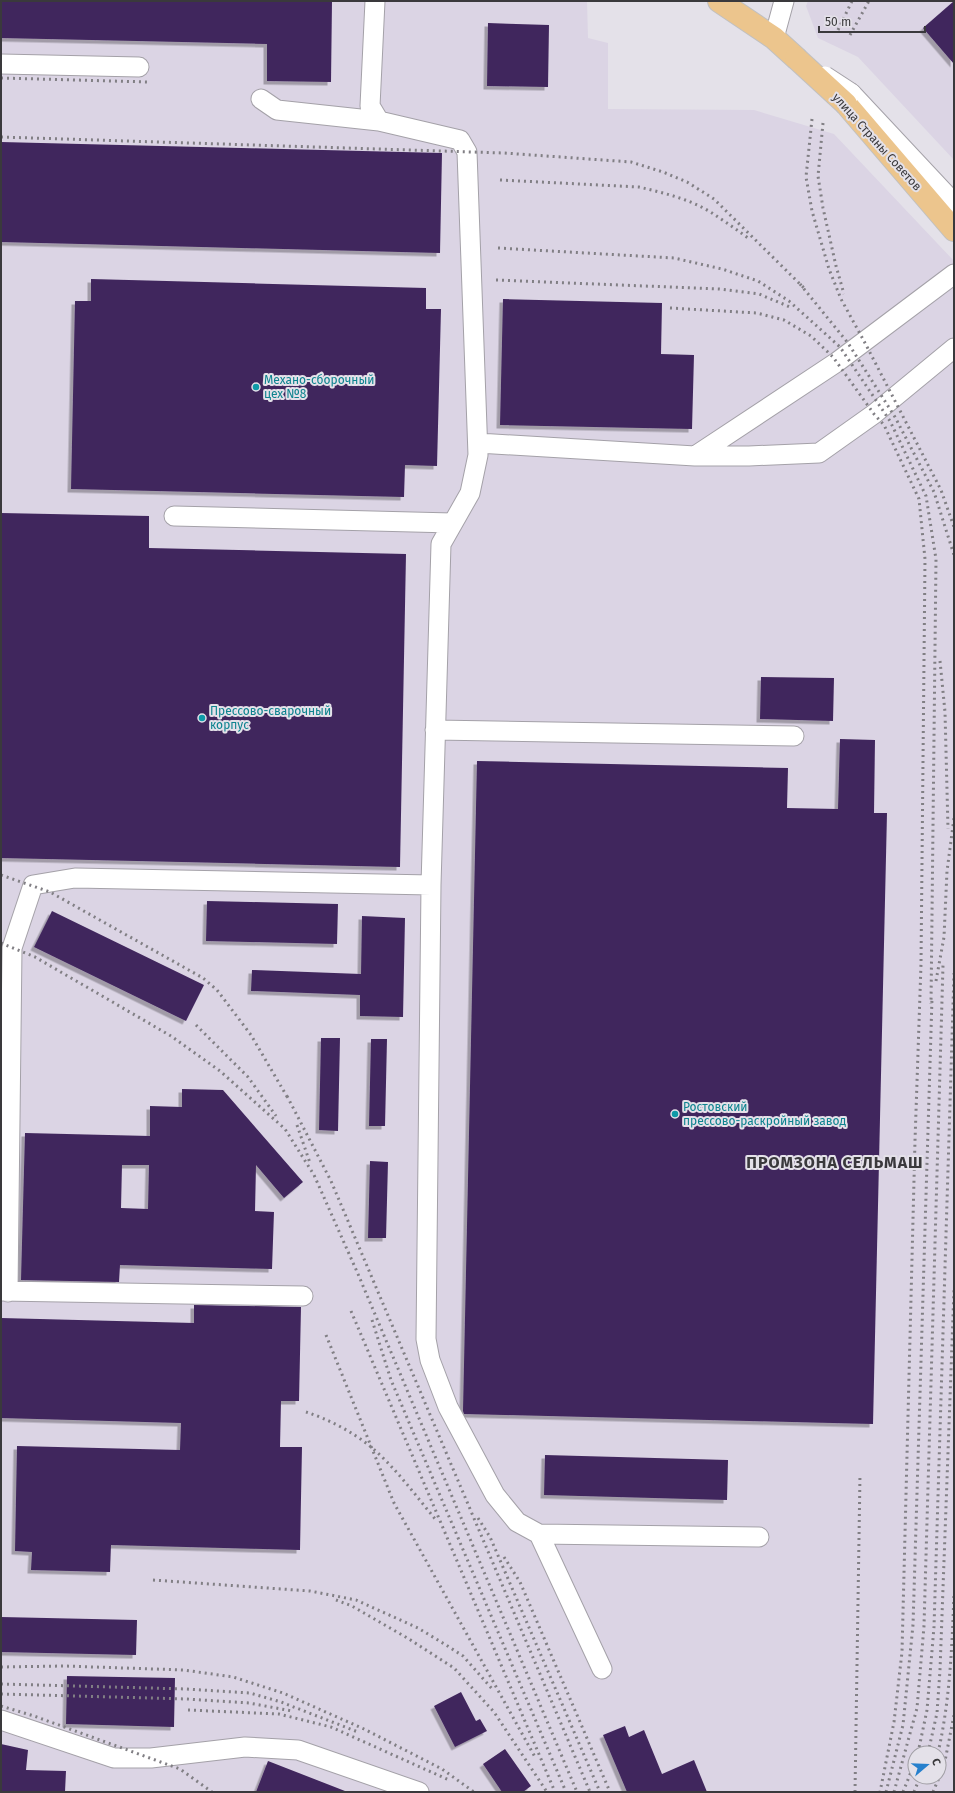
<svg xmlns="http://www.w3.org/2000/svg" width="955" height="1793" viewBox="0 0 955 1793" font-family="'Fira Sans',sans-serif">
<style>
.built{fill:#dbd4e4;fill-rule:evenodd}
.building{fill:#41265d;fill-rule:evenodd;filter:url(#shadow)}
.lines{fill:none;stroke-linecap:round;stroke-linejoin:round}
.minor-casing{stroke:#a4a1a8;stroke-width:21}
.major-casing{stroke:#c0c0c1;stroke-width:24}
.minor{stroke:#fff;stroke-width:19}
.major{stroke:#ecc58d;stroke-width:22}
.rail{stroke:#817f84;stroke-width:3;stroke-dasharray:2 4;stroke-linecap:butt}
.minor-bridge-casing{stroke:#a4a1a8;stroke-width:21;stroke-linecap:butt}
.major-bridge-casing{stroke:#c0c0c1;stroke-width:24;stroke-linecap:butt}
.minor-bridge{stroke:#fff;stroke-width:19}
.major-bridge{stroke:#ecc58d;stroke-width:22}
.culture-dot{fill:#0f9aa8;stroke:#e4e1e9;stroke-width:1.5}
.labels{text-anchor:middle;dominant-baseline:central;stroke-width:4;stroke-linejoin:round;paint-order:stroke}
.street-label{font-size:12px;fill:#3a393c;stroke:#e4e1e9}
.culture-label{font-size:12px;fill:#0d838f;stroke:#e4e1e9;text-anchor:start}
.district-label{font-size:16px;font-weight:bold;letter-spacing:1px;fill:#3a393c;stroke:#e4e1e9}
</style>
<defs>
<filter id="shadow"><feDropShadow dx="-3.5" dy="3.5" stdDeviation="0" flood-color="#0004"/></filter>
</defs>
<rect width="100%" height="100%" fill="#e4e1e9"/>
<path class="built" d="M1 1H587L588 38 608 43V109L754 110 834 134 954 261V1792H1ZM915 1753H939V1777H915Z
M808 1H954V160L858 57 818 38 806 6Z"/>
<path class="building" d="M1 1H332L331 82 267 81V44L1 38Z
M954 1V64L923 28Z
M488 23 549 25 548 87 487 86Z
M1 142 442 153 440 253 1 242Z
M91 279 426 288V309H441L437 466 405 465 404 497 71 489 75 301H91Z
M503 299 662 303 661 354 694 355 692 429 500 425Z
M1 513 149 516V548L406 554 400 867 1 858Z
M761 677 834 678 833 721 760 719Z
M840 739 875 740 874 813H887L873 1424 464 1414 463 1411 477 761 788 768 787 808 838 809Z
M207 901 338 904 337 944 206 941Z
M52 911 204 985 186 1021 34 947Z
M362 916 405 918 403 1017 360 1016V995L251 991 252 970 361 974Z
M321 1038H340L338 1131 319 1130Z
M371 1039H387L385 1126H369Z
M182 1089 223 1090 303 1182 284 1198 256 1165 255 1211 274 1212 272 1269 120 1265 119 1282 21 1280 25 1133 150 1136V1106L182 1107ZM122 1165H149L148 1209 121 1208Z
M370 1161 388 1162 386 1238H368Z
M194 1305 301 1307 299 1401H281L280 1447H302L300 1550 111 1545 110 1572 31 1570 32 1552 15 1551 17 1446 180 1450 181 1423 1 1418V1318L194 1323Z
M545 1455 728 1460 727 1500 544 1495Z
M1 1617 137 1620 136 1655 1 1652Z
M67 1676 175 1678 174 1727 66 1724Z
M461 1692 476 1721 480 1719 487 1731 455 1747 434 1706Z
M625 1726 629 1737 644 1730 662 1774 694 1760 707 1792H627L603 1735Z
M1 1744 28 1750 26 1770 66 1771 65 1792H1Z
M505 1749 531 1786 523 1792H502L483 1764Z
M268 1761 345 1791V1792H256Z"/>
<g class="lines">
<defs>
<path id="minor" d="M774 38 784 1
M1 64 139 67
M851 93 954 203
M261 99 277 110 379 121
M478 443 695 456H749L819 453 874 414 954 348
M695 456 837 362 954 274
M174 516 452 523
M435 730 794 736
M431 885 426 1339 430 1360 448 1407 495 1495 517 1522 539 1534 759 1537
M1 1291 303 1296
M8 1292 12 948 33 885 75 878 431 885 441 544 470 493 478 455 467 152 460 140 379 121 370 106 375 1
M539 1534 602 1669
M1 1720 114 1758H151L245 1747 298 1750 419 1792"/>
<path id="major" d="M719 1 774 38 796 58
M846 104 954 230"/>
</defs>
<use href="#minor" class="minor-casing"/>
<use href="#major" class="major-casing"/>
<use href="#minor" class="minor"/>
<use href="#major" class="major"/>
<path class="rail" d="M838 30 852 1
M850 35 869 1
M1 78 149 82
M812 119 806 177 812 211 829 269 841 299 864 341 941 490 954 527
M823 123 818 176 823 208 836 266 844 294
M1 137 504 153 631 162 663 172 687 182 714 199 804 288
M500 180 639 187C664 193 690 199 712 213 724 221 736 229 748 238
M498 248 674 258 722 269 758 281 789 301 840 347 890 421 926 496 936 559 931 1004
M496 280 719 289 759 294 790 307
M800 284 848 343 895 417 934 492 954 555
M670 308 757 313 784 320 811 336 833 357 874 414 884 425 919 499 925 559 921 964 915 1141 902 1652 894 1722 880 1792
M940 661 945 712 948 829
M1 875 50 892 203 978 217 990 251 1035 289 1100
M1 943 35 957 171 1036 220 1071 285 1129 314 1175 358 1274 577 1792
M936 981 944 937 947 871 954 818
M196 1025 248 1077 276 1116
M287 1096 331 1181 590 1792
M297 1125 310 1163
M351 1311 555 1792
M372 1320 391 1380 566 1792
M326 1335 394 1503 535 1757
M306 1412C328 1419 353 1432 371 1447 395 1467 416 1496 436 1520
M478 1518 490 1537 600 1792
M504 1557 520 1582 610 1792
M153 1580 310 1591 356 1600 418 1628 446 1645 463 1656 494 1691
M336 1600 352 1606 409 1639 454 1668 494 1712 547 1792
M1 1667 64 1666 184 1670 233 1677 283 1693 364 1729 442 1769 474 1792
M1 1684 186 1689 250 1693 281 1702 358 1732
M1 1694 187 1699 249 1703 292 1711
M1 1706 34 1716 180 1769 212 1792
M188 1710 279 1714 331 1727 449 1780
M918 1753 927 1710 934 1627 954 973
M928 1753 937 1713 940 1670 954 1289
M938 1753C950 1700 952 1647 954 1593
M855 1792 860 1474
M886 1792 903 1725 913 1625 932 998
M894 1792 917 1708 924 1626 943 965
M903 1792 915 1762
M914 1792 920 1777
M933 1792 944 1766 954 1715"/>
<defs>
<path id="minor-bridge" d="M825 76 851 93"/>
<path id="major-bridge" d="M796 58 846 104"/>
</defs>
<use href="#minor-bridge" class="minor-bridge-casing"/>
<use href="#major-bridge" class="major-bridge-casing"/>
<use href="#minor-bridge" class="minor-bridge"/>
<use href="#major-bridge" class="major-bridge"/>
</g>
<g class="culture-dot">
<circle cx="256" cy="387" r="4"/>
<circle cx="202" cy="718" r="4"/>
<circle cx="675" cy="1114" r="4"/>
</g>
<g class="labels">
<g class="street-label">
<text transform="translate(877 142) rotate(48)">улица Страны Советов</text>
</g>
<g class="culture-label">
<text x="264" y="380">Механо-сборочный<tspan x="264" dy="14">цех №8</tspan></text>
<text x="210" y="711">Прессово-сварочный<tspan x="210" dy="14">корпус</tspan></text>
<text x="683" y="1107">Ростовский<tspan x="683" dy="14">прессово-раскройный завод</tspan></text>
</g>
<g class="district-label">
<text x="835" y="1162">ПРОМЗОНА СЕЛЬМАШ</text>
</g>
</g>
<rect width="955" height="1793" fill="none" stroke="#3a393c" stroke-width="4"/>
<g transform="translate(927 1765) rotate(71)"><circle r="19" fill="#e4e1e9" stroke="#a09ea4"/>
<path d="M0-3L7 15L0 10L-7 15Z" fill="#2680cd"/>
<text y="-6" font-size="11" font-weight="bold" text-anchor="middle" fill="#3a393c">С</text>
</g>
<path d="M819 26v6h106v-6" fill="none" stroke="#3a393c" stroke-width="2"/>
<text x="825" y="26" font-size="12" fill="#3a393c" stroke="#e4e1e9" stroke-width="3" paint-order="stroke">50 m</text>
</svg>
